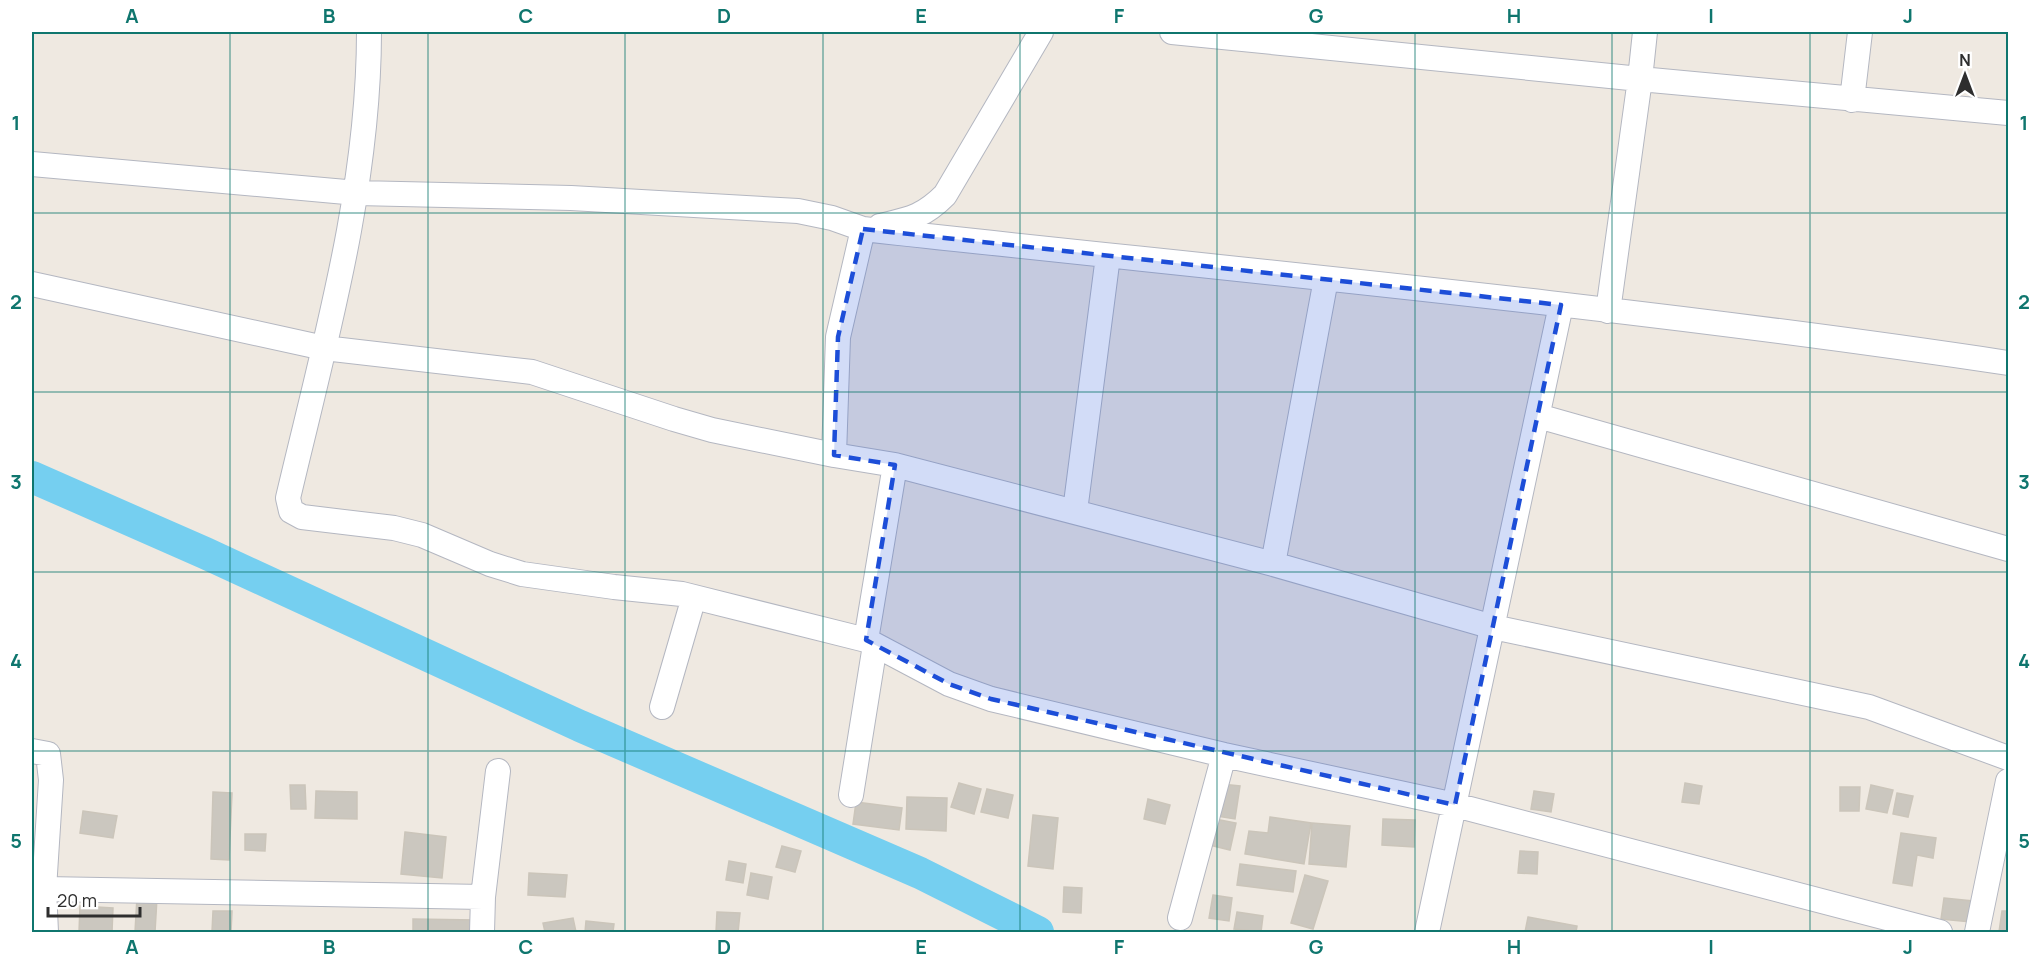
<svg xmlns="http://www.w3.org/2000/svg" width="2040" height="964" viewBox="0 0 2040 964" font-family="Manrope,sans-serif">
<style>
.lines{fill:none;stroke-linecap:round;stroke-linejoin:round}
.canal{stroke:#75cff0;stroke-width:32}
.building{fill:#cbc7bf;stroke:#cbc5ba;stroke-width:1.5}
.minor-casing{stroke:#b4b7c1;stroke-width:26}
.minor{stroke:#fff;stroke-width:24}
.marked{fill:#1d4ed8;fill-opacity:0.2;stroke:#1d4ed8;stroke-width:4.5;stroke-dasharray:12 8;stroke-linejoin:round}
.grid{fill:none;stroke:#0f766e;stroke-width:1.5;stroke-opacity:0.55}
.neatline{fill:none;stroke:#0f766e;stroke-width:2}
.grid-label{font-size:20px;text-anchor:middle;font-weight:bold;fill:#0f766e}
</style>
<rect width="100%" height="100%" fill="#efe9e1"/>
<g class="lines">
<path class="canal" d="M32 477 205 553 580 726 920 873 1038 932"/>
</g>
<path class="building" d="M959 783 981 789 974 814 951 807Z
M1685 783 1702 786 1699 804 1682 802Z
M1221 784 1240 786 1235 819 1216 816Z
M290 785H305L306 809H291Z
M1871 785 1893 790 1887 813 1866 809Z
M1840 787H1860L1859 811H1840Z
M987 789 1013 795 1008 818 981 812Z
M316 791 357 792V819L315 818Z
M1534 791 1554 794 1551 812 1531 809Z
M213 792 232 793 229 860 211 859Z
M1897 793 1913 796 1908 817 1893 814Z
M907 797 947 798 946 831 906 829Z
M1148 799 1170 805 1165 824 1144 819Z
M856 802 902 808 899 830 853 824Z
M83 811 117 816 113 838 80 833Z
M1033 815 1058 818 1053 869 1028 866Z
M1270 817 1311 823 1304 864 1245 854 1249 831 1268 833Z
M1210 818 1236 823 1230 850 1205 844Z
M1383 819 1415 820 1414 847 1382 845Z
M1312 823 1350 826 1346 867 1309 864Z
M405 832 446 837 442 878 401 874Z
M1901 833 1936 838 1933 858 1917 855 1912 886 1893 883Z
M245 834H266L265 851 245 850Z
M782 846 801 851 795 872 776 867Z
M1520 851 1538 852 1537 874 1518 873Z
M729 861 746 864 743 883 726 880Z
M1240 864 1296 871 1293 892 1237 885Z
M529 873 567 875 565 897 528 895Z
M751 873 772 877 768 899 747 895Z
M1305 875 1328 881 1313 929 1291 923Z
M1064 887 1082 888 1081 913 1063 912Z
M1213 895 1232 898 1229 921 1209 918Z
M137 897 157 898 155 932H135Z
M1944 898 1973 901 1971 922 1941 919Z
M80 906 113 908 112 932H79Z
M213 911H232L231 932H212Z
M2002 911H2008V932H1999Z
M717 912 740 913 738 932H716Z
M1237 912 1263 916 1261 932 1234 929Z
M1528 917 1577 926 1576 932H1525Z
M573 918 576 932H545L543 923Z
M413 919 476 920V932H413Z
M586 921 614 924 613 932H585Z"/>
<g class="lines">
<defs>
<path id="minor" d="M369 32C369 190 324 345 288 498L291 511 302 517 394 528 422 535 490 564 522 574 614 587 682 594 866 640 949 684 991 699 1224 755 1455 805 1940 932
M1172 32 1640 79 2008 113
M1852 100 1860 32
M32 164 357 193 571 198 798 211 832 218 863 229C1245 271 1629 306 2008 363
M880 226C910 219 923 217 945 195L1041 32
M32 284 324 348 532 372 674 419 712 430 834 455 895 465 1273 564 1493 627 1869 707 2008 758
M1608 311 1640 79 1645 32
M1538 416 2008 549
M834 455 838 337 863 229
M1075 511 1108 256
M1273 564 1326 279
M866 640 895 465
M662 707 694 597
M32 751 48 754 51 780 44 889 46 932
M851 795 875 645
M44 889 483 897
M1180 918 1224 755
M482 932 483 897 498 771
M1427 932 1561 305
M1977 932 2008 781"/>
</defs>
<use href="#minor" class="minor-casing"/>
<use href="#minor" class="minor"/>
</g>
<path class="marked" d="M863 229 1561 305 1455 805 991 699 949 684 866 640 895 465 834 455 838 337Z"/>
<path class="grid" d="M230 32V932M428 32V932M625 32V932M823 32V932M1020 32V932M1217 32V932M1415 32V932M1612 32V932M1810 32V932M32 213H2008M32 392H2008M32 572H2008M32 751H2008"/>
<rect width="2040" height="964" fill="none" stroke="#ffffff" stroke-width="66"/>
<g transform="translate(1965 75)" stroke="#ffffff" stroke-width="4.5" paint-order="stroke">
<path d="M0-4.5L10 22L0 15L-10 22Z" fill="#2e2e2e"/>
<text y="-9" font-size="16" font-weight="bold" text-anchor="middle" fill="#2e2e2e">N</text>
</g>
<path d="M48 907v9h92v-9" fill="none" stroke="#2e2e2e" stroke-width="3"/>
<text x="57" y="907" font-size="18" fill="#2e2e2e" stroke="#ffffff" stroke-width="4.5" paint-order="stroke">20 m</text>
<rect x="33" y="33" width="1974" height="898" class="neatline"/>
<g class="grid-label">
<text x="132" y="23">A</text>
<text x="329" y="23">B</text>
<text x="526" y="23">C</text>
<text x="724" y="23">D</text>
<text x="921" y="23">E</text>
<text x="1119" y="23">F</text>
<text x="1316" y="23">G</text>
<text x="1514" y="23">H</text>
<text x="1711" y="23">I</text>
<text x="1908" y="23">J</text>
<text x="16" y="130">1</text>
<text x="2024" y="130">1</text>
<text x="16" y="309">2</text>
<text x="2024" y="309">2</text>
<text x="16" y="489">3</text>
<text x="2024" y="489">3</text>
<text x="16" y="668">4</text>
<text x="2024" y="668">4</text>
<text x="16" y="848">5</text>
<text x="2024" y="848">5</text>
<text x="132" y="954">A</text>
<text x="329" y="954">B</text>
<text x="526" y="954">C</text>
<text x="724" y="954">D</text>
<text x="921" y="954">E</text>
<text x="1119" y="954">F</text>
<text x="1316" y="954">G</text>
<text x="1514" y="954">H</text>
<text x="1711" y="954">I</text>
<text x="1908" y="954">J</text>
</g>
</svg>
